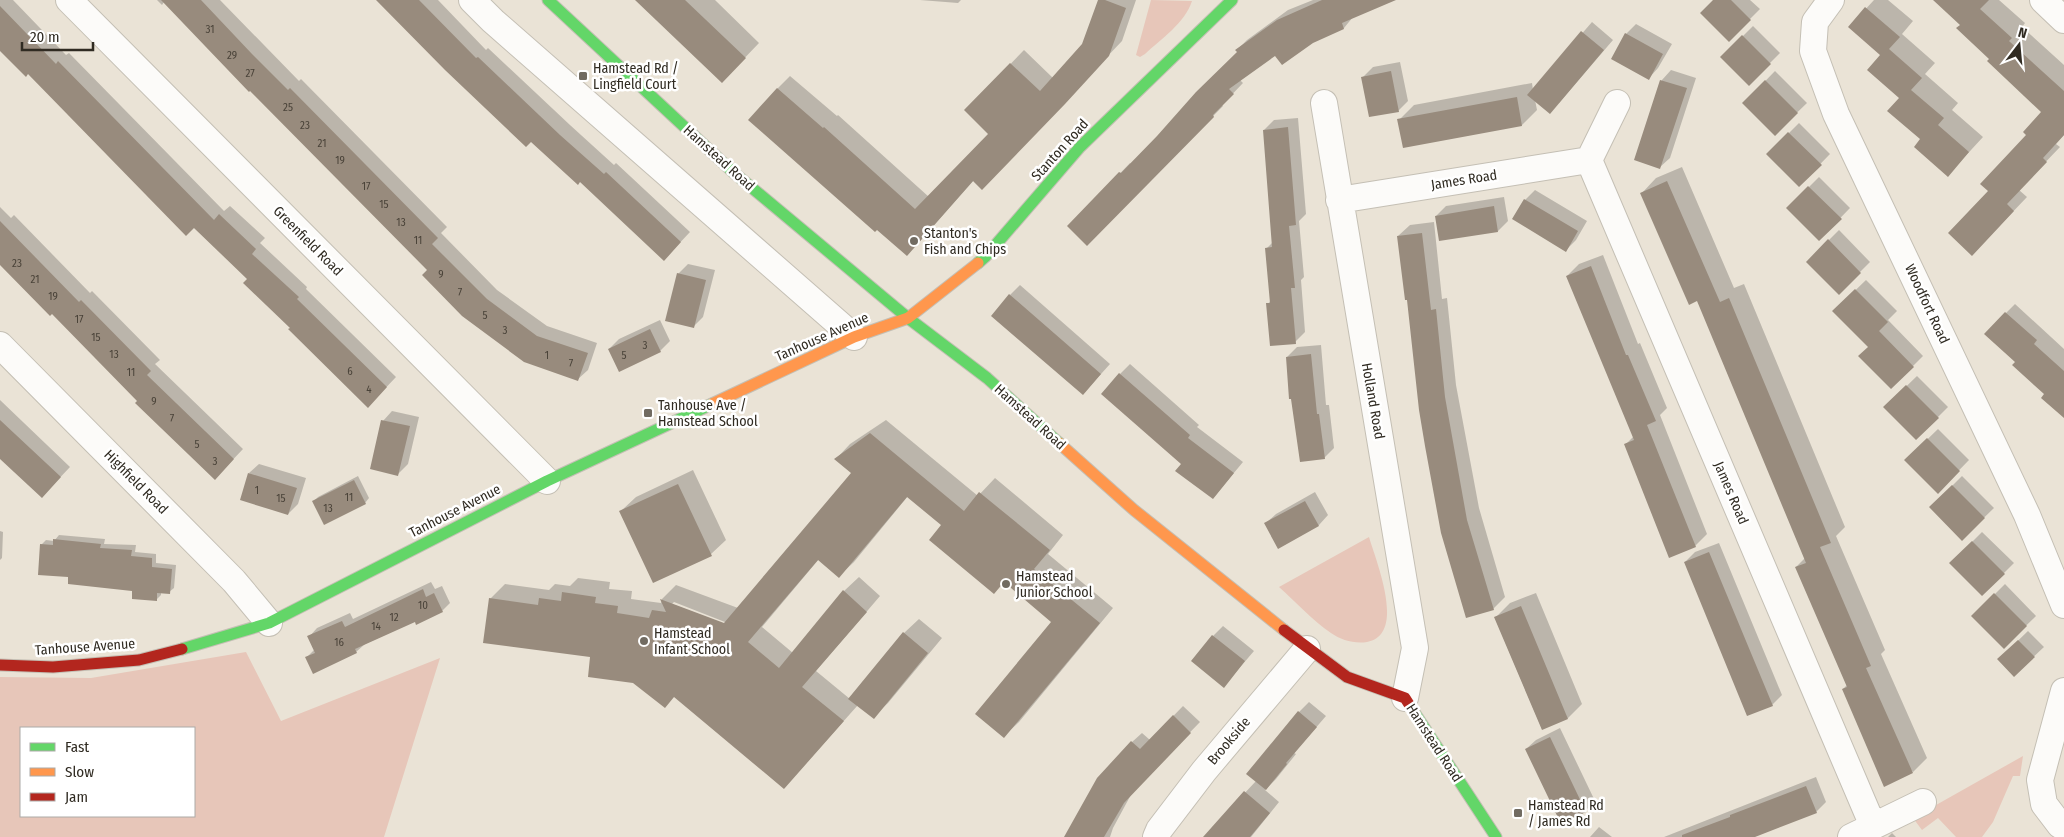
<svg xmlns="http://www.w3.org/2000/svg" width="2064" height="837" viewBox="0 0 2064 837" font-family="'Fira Sans Condensed',sans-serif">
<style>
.green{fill:#e7c6b9;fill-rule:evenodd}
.shadow{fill:#0003;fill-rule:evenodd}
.building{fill:#988b7d}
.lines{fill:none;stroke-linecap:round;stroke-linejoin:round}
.street-casing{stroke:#c4bfb4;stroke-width:28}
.fast-casing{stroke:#c4bfb4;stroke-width:13}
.slow-casing{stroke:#c4bfb4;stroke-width:13}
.jam-casing{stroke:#c4bfb4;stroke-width:13}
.street{stroke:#fcfbf9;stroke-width:26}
.fast{stroke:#63d668;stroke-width:11}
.slow{stroke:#ff974d;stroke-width:11}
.jam{stroke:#b3261e;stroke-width:11}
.poi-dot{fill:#716b61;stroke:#fff;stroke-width:2}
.labels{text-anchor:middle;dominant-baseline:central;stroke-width:5;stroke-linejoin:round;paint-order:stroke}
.number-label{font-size:11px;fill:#4a4339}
.poi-label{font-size:14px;fill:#302b22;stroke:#fff;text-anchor:start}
.street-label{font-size:14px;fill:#302b22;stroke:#fff}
</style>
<rect width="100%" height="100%" fill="#eae3d6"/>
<path class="green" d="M1151 0 1192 1C1185 23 1161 39 1145 54L1140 57 1136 55Z
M1369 537C1376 561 1407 635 1367 642 1354 644 1341 640 1331 633 1312 620 1296 602 1279 587Z
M246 652 281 721 440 658 384 837H0V677L91 678ZM21 728H194V816H21Z
M2023 756 2020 776H2013L1993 822 1982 837H1956L1938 818 1922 830 1913 818Z"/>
<path class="shadow" d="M0 0H13L66 55 69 53 224 211 230 206 265 238 260 243 307 287 306 289 396 377 378 396 292 328 249 279 28 73 0 48Z
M157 0H220L299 81 301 79 447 227 441 233 497 290 547 326 597 343 588 370 578 379 429 270 164 2 162 5Z
M378 0H438L486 50 488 48 570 125 614 165 616 163 690 232 674 249 580 181Z
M637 0H715L759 43 736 67Z
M920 0H961L958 3Z
M1099 0H1136L1122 41 995 175 974 180 920 241 777 89 790 76 837 116 838 115 929 197 990 134 966 110 1024 50 1053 78 1083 44Z
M1313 0H1393L1353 17 1344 28 1276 54 1240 80 1243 83 1222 105 1223 106 1087 244 1069 226 1130 163 1131 164 1238 52 1237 50 1247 40 1288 10Z
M1715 0H1750L1760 9 1729 40Z
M1874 0H1888L1913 21 1902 34 1935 63 1925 74 1958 103 1952 110 1983 137 1948 175 1921 139 1882 55 1850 26Z
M1935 0H1999L2025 23 2022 27 2064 65V135L2056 144 2060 147 2019 190 2027 197 1986 240 1990 191 2043 111 1991 59 1962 24Z
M1592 22 1613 40 1559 103 1535 100 1537 110 1522 125 1404 147 1399 120 1414 105 1532 83 1533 90Z
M1636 24 1672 44 1658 68 1649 78 1626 34Z
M1753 26 1780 53 1749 84 1722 57Z
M1400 62 1408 101 1398 111 1363 77 1373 67Z
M1671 70 1696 78 1670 158 1660 167 1636 159 1662 80Z
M1775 71 1807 103 1775 134 1744 103Z
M1298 118 1306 214 1299 221 1304 277 1301 280 1305 332 1295 342 1268 304 1271 300 1267 248 1273 242 1264 130 1274 120Z
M1799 123 1830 154 1799 186 1768 154Z
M1682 167 1734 288 1744 284 1845 527 1836 536 1885 650 1881 654 1927 758 1913 772 1843 689 1847 685 1796 567 1805 558 1698 299 1642 193 1656 178Z
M1819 177 1850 208 1819 240 1788 208Z
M1535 190 1587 221 1576 240 1566 250 1514 219 1525 200Z
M1504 197 1508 221 1498 231 1440 240 1436 216 1446 206Z
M0 207 11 218 14 215 90 293 92 291 160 360 155 364 243 449 225 468 139 401 52 312 0 264Z
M1434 222 1442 299 1447 298 1456 385 1479 508 1505 597 1493 609 1467 616 1408 299 1398 236 1410 225Z
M1839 230 1870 262 1839 293 1807 262Z
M1603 255 1638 344 1640 343 1667 408 1660 415 1707 534 1695 546 1625 445 1634 436 1567 276 1579 264Z
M688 264 715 270 703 317 693 327 678 274Z
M1866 280 1897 311 1888 320 1923 356 1891 388 1870 347 1834 311Z
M1020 285 1110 364 1083 394 1010 295Z
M2015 304 2064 349V416L2017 361 2003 316Z
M660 320 670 341 660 351 609 349 619 339Z
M1321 345 1326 405H1329L1334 448 1324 458 1287 357 1297 347Z
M1130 364 1199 425 1197 427 1243 462 1213 498 1182 463 1120 374Z
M1917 376 1948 407 1916 439 1885 407Z
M0 400 70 467 52 486 0 455Z
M392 411 419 417 408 464 398 474 383 421Z
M886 420 978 496 995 478 1063 535 1048 554 1113 608 1019 722 1004 736 1053 621 1005 582 994 592 943 525 908 496 854 562 839 576 819 559 762 627 793 653 844 591 859 577 880 596 816 671 850 699 904 633 919 619 942 638 888 703 873 717 858 705 784 788 675 696 634 681 490 599 505 584 549 590 555 584 570 586 578 578 610 582 609 589 632 591 631 599 661 603 662 599 676 585 738 608 853 472 836 459 850 444ZM674 602 730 624 729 626 672 604Z
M1938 429 1969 460 1938 492 1906 460Z
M259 464 306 478 298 504 288 514 249 473Z
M693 470 726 540 711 554 621 511 636 497Z
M358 476 369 498 365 503 314 501 318 497Z
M1962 476 1994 508 1962 539 1931 507Z
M1315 492 1328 515 1319 525 1279 547 1266 523 1276 514Z
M0 531 3 532 2 558 0 560Z
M1982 532 2014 563 1982 595 1951 563Z
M59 535 105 539 104 544 136 545 135 552 156 554V563L176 565 174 588 169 592H161V595L156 600 134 589 70 576 41 545 46 540 54 541Z
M1719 543 1782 695 1772 705 1685 562 1695 552Z
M431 582 435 589 442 586 450 603 442 611 415 621 365 644 356 652 306 658 315 649 309 637 317 628 350 613 353 619Z
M2005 584 2036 616 2004 647 1973 616Z
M1536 593 1582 704 1568 718 1542 729 1495 618 1510 603Z
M1223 626 1254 651 1224 686 1213 636Z
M2028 631 2044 647 2014 675 1999 659Z
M1309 702 1326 716 1294 753 1296 754 1276 779 1265 790 1279 802 1251 837H1207L1214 826 1256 781 1299 712Z
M1183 706 1200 722 1133 791 1113 828 1110 837H1067L1132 742 1142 733 1150 740Z
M1560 728 1595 801 1585 811 1561 822 1526 749 1536 740Z
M1816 777 1826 802 1816 812 1753 837H1664Z
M1599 827 1612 837H1590Z
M1892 833 1896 837H1888Z"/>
<path class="building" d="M161 0H201L252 54 288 90 290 88 438 238 432 244 487 299 537 336 588 353 578 381 524 362 462 316 422 275 427 270 250 91 249 92Z
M376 0H419L476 58 478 57 560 135 604 174 606 172 681 242 664 261 580 182 578 185 531 142 526 147 445 70Z
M635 0H685L746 58 722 83Z
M1098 0H1105L1126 8 1109 56 1065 104 982 190 973 181 907 256 877 230 875 232 748 120 777 88 823 128 824 127 915 209 988 134 964 110 1010 63 1040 91 1082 44Z
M1322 0H1396L1342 23 1344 29 1313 43 1282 65 1275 56 1229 89 1234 94 1213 115 1214 117 1087 246 1067 226 1119 172 1121 173 1157 136 1196 92 1237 52 1235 50 1277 20Z
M1713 0H1731L1751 20 1729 42 1700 13Z
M1933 0H1989L1980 9 2012 38 2009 41 2064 91V135L2043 158 2047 162 2007 204 2014 211 1972 256 1948 233 1988 191 1980 184 2026 135 2023 132 2041 112 1987 61 1989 59 1956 28 1960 25Z
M0 6 56 64 58 61 214 220 219 214 256 249 252 254 299 297 297 299 387 387 368 408 288 329 290 328 243 283 247 279 194 228 186 236 28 74 26 77 0 51Z
M1865 7 1900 37 1889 49 1922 78 1911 90 1944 118 1938 125 1969 152 1948 177 1914 147 1920 139 1887 111 1899 98 1867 70 1880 55 1848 27Z
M1581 31 1604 50 1550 114 1527 95Z
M1625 33 1663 54 1649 80 1611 59Z
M1742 35 1771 64 1749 86 1720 57Z
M1391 71 1399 112 1369 117 1361 77Z
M1660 80 1687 88 1660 169 1634 160Z
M1765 80 1798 113 1775 136 1742 103Z
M1517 97 1522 126 1403 148 1397 119Z
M1288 127 1296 225 1289 226 1295 288H1291L1296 344 1270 346 1266 303H1270L1265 248 1272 247 1263 130Z
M1788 132 1822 165 1799 187 1766 154Z
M1667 181 1720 302 1729 298 1831 543 1820 547 1871 666 1866 668 1913 773 1884 787 1842 689 1847 687 1795 567 1806 563 1697 301 1689 305 1640 193Z
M1808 186 1842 219 1819 241 1786 208Z
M1524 199 1578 231 1566 252 1512 219Z
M1494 206 1498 232 1439 241 1435 216Z
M0 221 79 302 81 300 151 371 147 375 234 459 215 480 135 403 137 401 52 314 50 316 0 265Z
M1422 233 1431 310 1436 309 1445 397 1467 520 1494 610 1466 618 1441 533 1425 446 1419 410 1407 300H1405L1397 236Z
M1828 239 1861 273 1839 295 1806 262Z
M1591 266 1626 355H1628L1656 421 1647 425 1696 547 1669 558 1624 444 1634 440 1566 276Z
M677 273 706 280 694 328 665 321Z
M1855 289 1888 322 1879 331 1914 367 1891 389 1858 356 1868 347 1832 311Z
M1009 294 1101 374 1083 395 991 316Z
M2005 312 2037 340 2034 344 2064 371V418L2041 398 2044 394 2012 365 2015 362 1984 334Z
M650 329 661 352 619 372 608 349Z
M1311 354 1317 414H1319L1325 459 1300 462 1291 399H1289L1286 357Z
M1119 373 1190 435 1188 438 1234 473 1213 499 1175 471 1181 464 1101 394Z
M1906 385 1939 418 1916 440 1883 407Z
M0 420 61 477 42 498 0 459Z
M381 420 410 426 398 476 370 469Z
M870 433 964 511 979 492 1050 550 1034 569 1100 623 1004 738 975 714 1051 622 1004 582 994 594 929 540 941 525 907 497 839 578 818 560 748 642 779 668 843 590 867 612 802 687 844 721 784 789 674 697 665 708 633 683 588 677 590 657 483 643 489 598 538 605 539 598 561 601 562 592 596 597 595 603 618 606 617 613 649 618 652 610 666 612 660 599 724 623 851 473 834 459Z
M1927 438 1960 471 1938 494 1904 460Z
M248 473 297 488 288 515 240 500Z
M354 480 366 504 324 525 312 501Z
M678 484 712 556 653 583 619 511Z
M1952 485 1985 518 1962 541 1929 507Z
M1305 501 1319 526 1278 549 1264 523Z
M53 539 101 544 100 548 132 550 131 556 152 558V567L172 569 170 594 157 593V601L132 599V591L68 584V577L38 575 40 544 53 545Z
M1972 541 2005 574 1982 596 1949 563Z
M1709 552 1773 706 1747 716 1684 562Z
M423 589 426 597 434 593 443 612 416 625 415 622 355 649 357 653 313 674 305 657 315 653 307 636 342 621 345 627Z
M1994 593 2027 626 2004 649 1971 616Z
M1521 606 1568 719 1542 730 1494 617Z
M903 632 928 653 874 719 848 699Z
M1212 635 1245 661 1224 688 1191 661Z
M2018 640 2035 657 2014 677 1997 659Z
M1298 711 1317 727 1286 763 1287 764 1266 790 1246 774Z
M1173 715 1191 733 1124 803 1104 837H1064L1097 778 1131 741 1140 749Z
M1550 737 1586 812 1561 824 1525 749Z
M1806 786 1817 813 1755 837H1682V835L1730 817V815Z
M1244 791 1270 813 1250 837H1203Z"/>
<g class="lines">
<defs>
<path id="street" d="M69 0 547 481
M472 0 493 21 854 337
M1831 0 1815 22 1813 51 1836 114 2027 515 2064 605
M2043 0 2064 20
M1324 103 1415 648 1405 698
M1589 160 1617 103
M1339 200 1589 160 1873 826
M0 345 234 581 269 623
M2064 691 2040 780 2044 804 2060 825 2064 827
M1156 837 1159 830 1204 771 1307 649
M1851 837 1923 802"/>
<path id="fast" d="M548 0 733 172 908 318 987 378 1059 443
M978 263 986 256 1080 147 1232 0
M182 649 269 623 547 481 712 404
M1414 712 1496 837"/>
<path id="slow" d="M712 404 854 337 908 318 978 263
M1059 443 1134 510 1284 630"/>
<path id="jam" d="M1284 630 1347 677 1405 698 1414 712
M0 665 53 667 139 660 182 649"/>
</defs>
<use href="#street" class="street-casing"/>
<use href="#fast" class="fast-casing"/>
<use href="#slow" class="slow-casing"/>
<use href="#jam" class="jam-casing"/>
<use href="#street" class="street"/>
<use href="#fast" class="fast"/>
<use href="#slow" class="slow"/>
<use href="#jam" class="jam"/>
</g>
<g class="poi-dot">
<rect x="578" y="71" width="10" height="10" rx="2.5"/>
<circle cx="914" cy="241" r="5"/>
<rect x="643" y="408" width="10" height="10" rx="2.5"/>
<circle cx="1006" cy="584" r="5"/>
<circle cx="644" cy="641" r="5"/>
<rect x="1513" y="808" width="10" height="10" rx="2.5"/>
</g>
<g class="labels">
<g class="number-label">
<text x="210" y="29">31</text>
<text x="232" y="55">29</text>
<text x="250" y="73">27</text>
<text x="288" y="107">25</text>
<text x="305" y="125">23</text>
<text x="322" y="143">21</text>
<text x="340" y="160">19</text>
<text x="366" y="186">17</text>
<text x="384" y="204">15</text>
<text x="401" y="222">13</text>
<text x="418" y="240">11</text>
<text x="17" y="263">23</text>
<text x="441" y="274">9</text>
<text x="35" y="279">21</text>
<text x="460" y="292">7</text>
<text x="53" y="296">19</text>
<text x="485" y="315">5</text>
<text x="79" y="319">17</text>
<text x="505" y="330">3</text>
<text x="96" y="337">15</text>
<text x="645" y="345">3</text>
<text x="114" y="354">13</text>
<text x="547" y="355">1</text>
<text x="624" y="355">5</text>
<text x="571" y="363">7</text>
<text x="350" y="371">6</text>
<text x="131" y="372">11</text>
<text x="369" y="389">4</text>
<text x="154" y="401">9</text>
<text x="172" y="418">7</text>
<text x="197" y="444">5</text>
<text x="215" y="461">3</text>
<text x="257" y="490">1</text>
<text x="349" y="497">11</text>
<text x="281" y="498">15</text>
<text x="328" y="508">13</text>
<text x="423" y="605">10</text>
<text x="394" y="617">12</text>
<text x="376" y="626">14</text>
<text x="339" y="642">16</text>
</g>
<g class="poi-label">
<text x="593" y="68">Hamstead Rd /<tspan x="593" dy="16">Lingfield Court</tspan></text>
<text x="924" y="233">Stanton's<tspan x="924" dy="16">Fish and Chips</tspan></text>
<text x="658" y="405">Tanhouse Ave /<tspan x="658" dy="16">Hamstead School</tspan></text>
<text x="1016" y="576">Hamstead<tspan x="1016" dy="16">Junior School</tspan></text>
<text x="654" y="633">Hamstead<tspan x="654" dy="16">Infant School</tspan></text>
<text x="1528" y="805">Hamstead Rd<tspan x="1528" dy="16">/ James Rd</tspan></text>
</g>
<g class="street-label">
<text transform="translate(1060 150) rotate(-48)">Stanton Road</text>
<text transform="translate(719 158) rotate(42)">Hamstead Road</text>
<text transform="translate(1464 180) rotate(-9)">James Road</text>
<text transform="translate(308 241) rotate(45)">Greenfield Road</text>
<text transform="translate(1927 304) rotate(65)">Woodfort Road</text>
<text transform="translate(822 337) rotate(-24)">Tanhouse Avenue</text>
<text transform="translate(1373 401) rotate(80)">Holland Road</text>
<text transform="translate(1030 417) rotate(42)">Hamstead Road</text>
<text transform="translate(136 482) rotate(45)">Highfield Road</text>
<text transform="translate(1731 493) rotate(67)">James Road</text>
<text transform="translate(455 511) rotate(-27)">Tanhouse Avenue</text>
<text transform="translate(85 647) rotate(-4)">Tanhouse Avenue</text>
<text transform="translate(1229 741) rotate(-50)">Brookside</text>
<text transform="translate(1434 743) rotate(57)">Hamstead Road</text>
</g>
</g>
<rect x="20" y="727" width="175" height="90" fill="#ffffff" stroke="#acaaa7"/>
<rect x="30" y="743" width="25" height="8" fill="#63d668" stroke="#acaaa7"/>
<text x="65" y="752" font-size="15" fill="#302b22">Fast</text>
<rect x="30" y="768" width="25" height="8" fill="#ff974d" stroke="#acaaa7"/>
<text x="65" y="777" font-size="15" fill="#302b22">Slow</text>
<rect x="30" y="793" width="25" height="8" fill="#b3261e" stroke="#acaaa7"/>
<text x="65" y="802" font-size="15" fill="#302b22">Jam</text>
<g transform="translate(2019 45) rotate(16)" stroke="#ffffff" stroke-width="4" paint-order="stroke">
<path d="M0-4L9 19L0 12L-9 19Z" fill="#302b22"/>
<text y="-8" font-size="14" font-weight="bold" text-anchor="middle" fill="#302b22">N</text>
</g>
<path d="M22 42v8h71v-8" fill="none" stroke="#302b22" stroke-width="2.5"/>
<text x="30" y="42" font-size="15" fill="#302b22" stroke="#ffffff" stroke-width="4" paint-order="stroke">20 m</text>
</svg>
